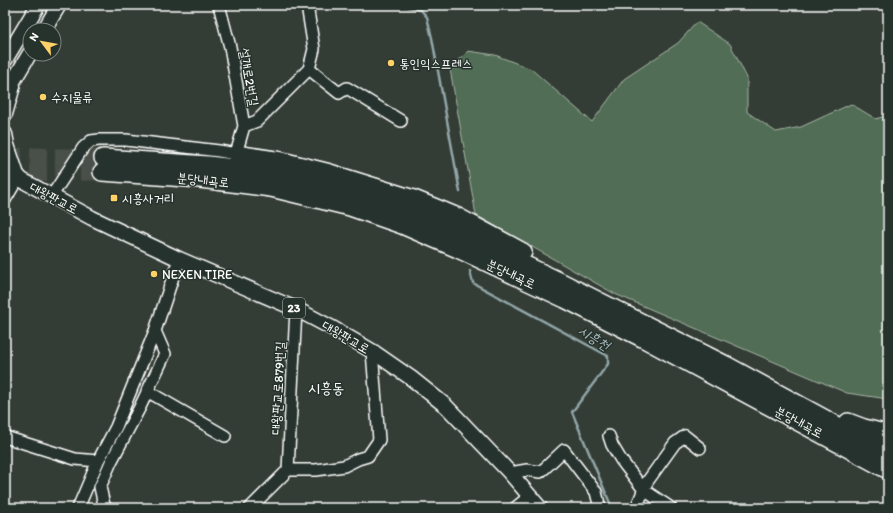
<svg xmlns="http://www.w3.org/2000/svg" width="893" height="513" viewBox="0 0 893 513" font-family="Itim,'Poor Story',sans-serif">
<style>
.green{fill:#516d54;stroke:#a8b6aa}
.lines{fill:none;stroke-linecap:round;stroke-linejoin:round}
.stream{stroke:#92a6a9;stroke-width:2.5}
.highway-tunnel{stroke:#485049;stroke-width:17;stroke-dasharray:17 8;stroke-linecap:butt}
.minor-casing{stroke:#fff;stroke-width:14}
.major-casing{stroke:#fff;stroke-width:17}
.highway-casing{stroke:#fff;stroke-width:20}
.minor{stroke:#26332d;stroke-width:11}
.major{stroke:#26332d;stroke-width:14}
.highway{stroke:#26332d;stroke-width:17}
.poi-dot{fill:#ffd166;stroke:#26332d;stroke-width:1.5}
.labels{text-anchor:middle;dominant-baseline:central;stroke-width:3;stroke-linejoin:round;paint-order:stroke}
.shield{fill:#26332d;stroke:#bec2c0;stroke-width:1}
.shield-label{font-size:12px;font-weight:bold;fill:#fff}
.poi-label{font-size:13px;fill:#fff;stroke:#26332d;text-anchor:start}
.street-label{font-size:13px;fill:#fff;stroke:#26332d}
.water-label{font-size:14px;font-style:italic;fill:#adbcbf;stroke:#26332d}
.quarter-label{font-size:15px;fill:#fff;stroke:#26332d}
</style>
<rect width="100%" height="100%" fill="#343d35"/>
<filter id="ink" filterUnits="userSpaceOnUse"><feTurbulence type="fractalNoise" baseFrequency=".025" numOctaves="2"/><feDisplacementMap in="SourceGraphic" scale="8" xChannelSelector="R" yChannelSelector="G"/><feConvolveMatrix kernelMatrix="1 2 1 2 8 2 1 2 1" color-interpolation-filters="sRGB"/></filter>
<g filter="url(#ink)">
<path class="green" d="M697 22 730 44 747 78V112L776 132 801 127 851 104 876 119 888 115V399L847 393 615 294 476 215 450 69 468 51 495 55 531 69 592 122 624 79 678 43Z"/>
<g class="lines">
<path class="stream" d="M401 5 421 10 427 17 432 38 460 192
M470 271 473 283 608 356V364L572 412 612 508"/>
<path class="highway-tunnel" d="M5 157 29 156 103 158
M5 173 102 172"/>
<defs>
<path id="minor" d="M309 69 339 93 347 88 401 121
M244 126 257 121 309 69 314 49 307 5
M51 197 83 148 91 141 99 140H126L219 151 236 154 244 126 230 47 219 5
M5 200 18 178
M296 309 288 470H316L344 466 358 459 368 456 379 440 372 351
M147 391 225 436
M609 436 612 445 621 460 644 490 671 508
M5 437 75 459 98 461
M510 473 527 470 540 472 545 468 564 450 596 492 600 508
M78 508 98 461 116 427 155 331 179 259
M106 508 104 505 100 487 111 462 140 407 165 354 155 331
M250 508 288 470
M515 508 530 496
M636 508 647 482 675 443 685 436 700 448"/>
<path id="major" d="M44 30 59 5
M5 60 38 5
M5 95 30 53
M5 114 13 86
M5 134 7 145 18 178
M5 169 18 178 92 218 179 259 296 309 334 329 372 351 411 378 446 406 510 473 540 508"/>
<path id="highway" d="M236 154 282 161 330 173 414 199 446 212 458 217 523 252
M103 158 208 165 277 173 345 190 399 208 471 239 561 282 726 365 888 453
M102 172 200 179 271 188 350 207 402 225 458 249 565 299 646 340 888 470
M5 181 18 178
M848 422 864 428 888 434"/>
</defs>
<use href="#minor" class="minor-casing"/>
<use href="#major" class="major-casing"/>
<use href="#highway" class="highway-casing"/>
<use href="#minor" class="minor"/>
<use href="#major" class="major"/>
<use href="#highway" class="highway"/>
</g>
</g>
<g class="poi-dot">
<circle cx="391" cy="63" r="4"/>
<circle cx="43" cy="97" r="4"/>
<rect x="110" y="194" width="8" height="8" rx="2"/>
<circle cx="154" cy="274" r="4"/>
</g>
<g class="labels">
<rect class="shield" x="283" y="298" width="22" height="20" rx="3"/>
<g class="shield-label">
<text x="294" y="308">23</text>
</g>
<g class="poi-label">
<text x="399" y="63">통인익스프레스</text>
<text x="51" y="97">수지물류</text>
<text x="122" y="198">시흥사거리</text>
<text x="162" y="274">NEXEN TIRE</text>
</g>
<g class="street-label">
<text transform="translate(249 77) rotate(80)">설개로2번길</text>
<text transform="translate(203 180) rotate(6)">분당내곡로</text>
<text transform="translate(54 198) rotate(28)">대왕판교로</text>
<text transform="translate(511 274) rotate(25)">분당내곡로</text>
<text transform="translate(346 337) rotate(30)">대왕판교로</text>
<text transform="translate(278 388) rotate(-87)">대왕판교로879번길</text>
<text transform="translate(799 422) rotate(28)">분당내곡로</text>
</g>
<g class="water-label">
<text transform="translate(594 338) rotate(32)">시흥천</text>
</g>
<g class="quarter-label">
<text x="326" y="388">시흥동</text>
</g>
</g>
<rect width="893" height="513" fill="none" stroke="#26332d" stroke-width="20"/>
<rect x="10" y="10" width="873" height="493" fill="none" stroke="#fff" stroke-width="1.5" filter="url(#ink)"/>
<g transform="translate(42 42) rotate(302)"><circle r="19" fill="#26332d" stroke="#7d8581"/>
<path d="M0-3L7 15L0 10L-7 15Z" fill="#ffd166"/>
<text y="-6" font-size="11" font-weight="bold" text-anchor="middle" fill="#ffffff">N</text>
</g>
</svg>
